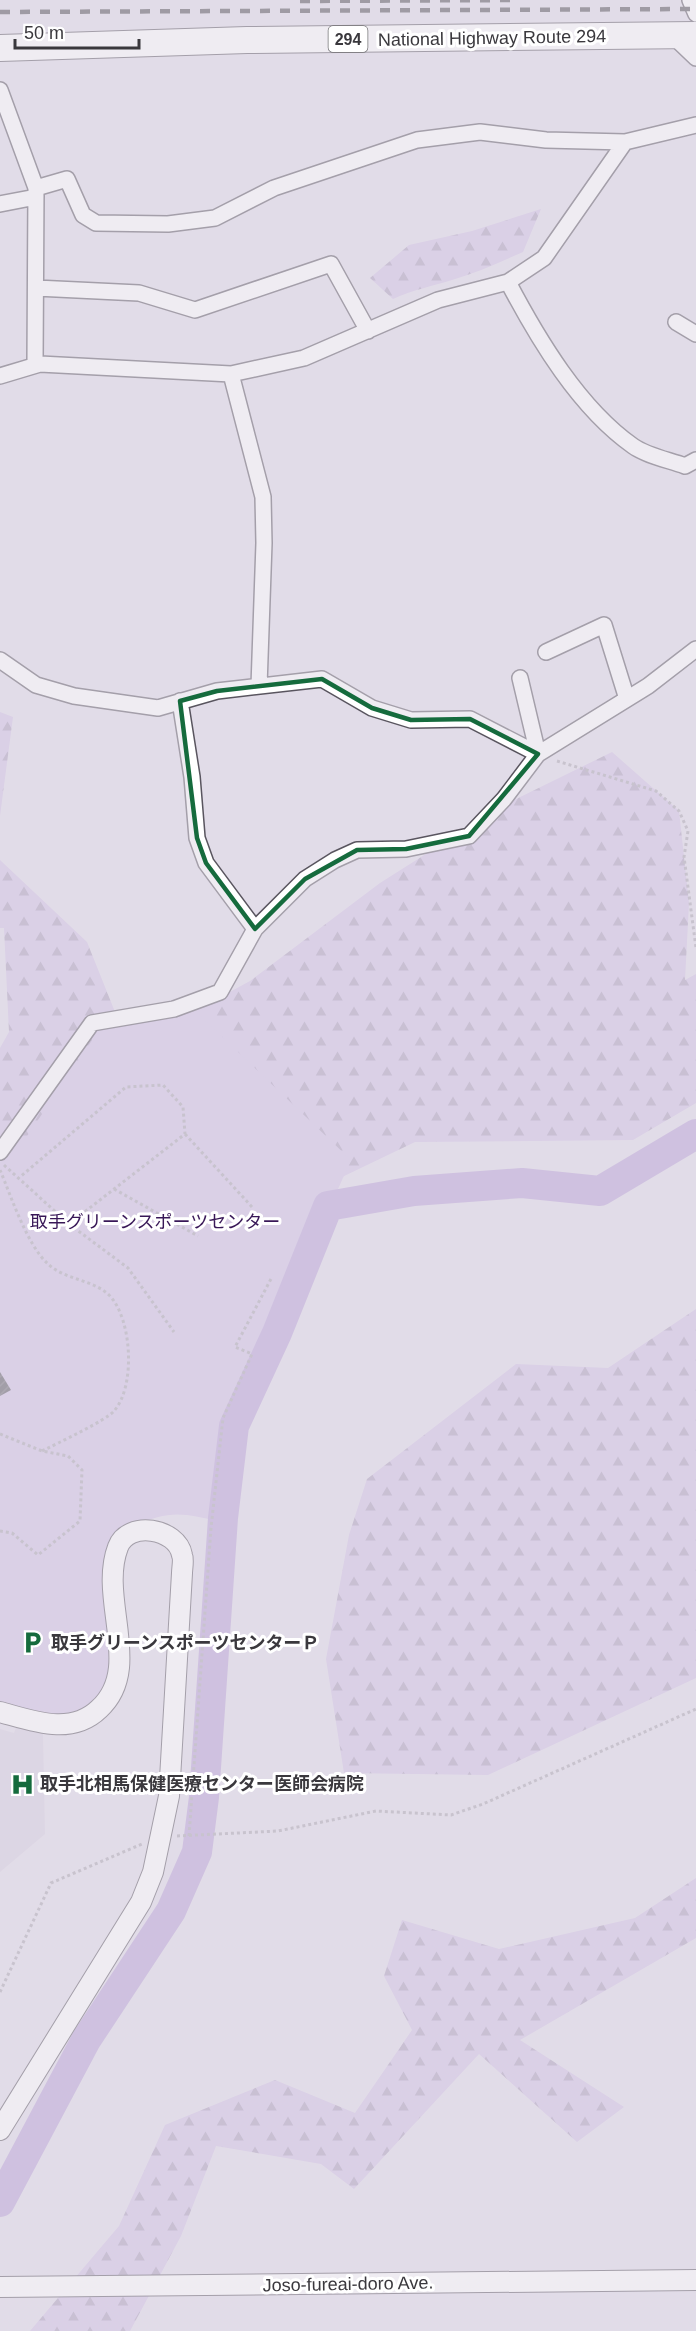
<svg xmlns="http://www.w3.org/2000/svg" width="696" height="2331" viewBox="0 0 696 2331" font-family="Helvetica,'Noto Sans JP',sans-serif">
<style>
.built{fill:#d6cee1}
.forest{fill:url(#forest-firs)}
.green{fill:#d0c0e5}
.lines{fill:none;stroke-linecap:round;stroke-linejoin:round}
.river{stroke:#b8a1d7;stroke-width:30}
.building{fill:url(#building-hatch)}
.minor-casing{stroke:#59555f;stroke-width:18}
.tertiary-casing{stroke:#59555f;stroke-width:22}
.trunk-casing{stroke:#59555f;stroke-width:28}
.path{stroke:#a9a5af;stroke-width:3;stroke-dasharray:3 3;stroke-linecap:butt}
.minor{stroke:#fff;stroke-width:15}
.tertiary{stroke:#fff;stroke-width:20}
.trunk{stroke:#fff;stroke-width:26}
.rail{stroke:#4e4c52;stroke-width:4.5;stroke-dasharray:10 10;stroke-linecap:butt}
.marked{fill:none;stroke:#156b3d;stroke-width:4.5;stroke-linejoin:round}
.labels{text-anchor:middle;dominant-baseline:central;stroke-width:6;stroke-linejoin:round;paint-order:stroke}
.shield{fill:#fff;stroke:#757477;stroke-width:1.5}
.shield-label{font-size:16px;font-weight:bold;fill:#3a383d}
.street-label{font-size:18px;fill:#3a383d;stroke:#fff}
.park-label{font-size:18px;fill:#381757;stroke:#fff}
.poi-label{font-size:18px;font-weight:bold;fill:#3a383d;stroke:#fff;text-anchor:start}
</style>
<defs>
<pattern id="forest-firs" width="22" height="20" patternUnits="userSpaceOnUse" patternTransform="scale(1.5)"><rect width="22" height="20" fill="#d0c0e5"/><path d="M5 1l3.5 6h-7zM16 11l3.5 6h-7z" fill="#aa9dbb"/></pattern>
<pattern id="building-hatch" width="6" height="6" patternUnits="userSpaceOnUse" patternTransform="scale(1.5)"><rect width="6" height="6" fill="#56525c"/><path d="M-1 1l2-2M0 6l6-6M5 7l2-2" fill="none" stroke="#6c6971"/></pattern>
</defs>
<rect width="100%" height="100%" fill="#e1dce8"/>
<path class="built" d="M17 1725 43 1734 45 1834 0 1872V1729L14 1733Z"/>
<path class="forest" d="M541 209 523 252C500 262 476 273 452 280 432 286 413 290 393 299L370 278 409 245 472 231Z
M0 712 13 717 0 816Z
M612 752 679 811 689 903 685 980 696 974V1103L633 1140 415 1142 290 1202 0 1173V1048L9 1032 4 928H0V860L87 942 129 1047 250 981 380 883 500 807Z
M696 1309V1678L488 1775 344 1773 326 1659 349 1535 367 1479 516 1364 608 1368Z
M696 1878V1938L520 2040 624 2107 577 2142 479 2054 354 2189 321 2164 216 2146 181 2236 130 2331H30L119 2226 165 2125 275 2080 355 2113 412 2030 384 1976 402 1920 499 1949 635 1918Z"/>
<path class="green" d="M188 1004 351 1160 238 1412 226 1523C172 1510 168 1511 117 1533 114 1562 108 1591 107 1620 106 1639 112 1663 107 1680 92 1732 36 1712 0 1702V1156L17 1151 107 1018Z"/>
<g class="lines">
<path class="river" d="M0 2202 86 2040 171 1911 197 1852 204 1797 223 1518 234 1426 277 1333 328 1206 414 1191 522 1183 600 1191 696 1134"/>
</g>
<path class="building" d="M0 1372 11 1390 0 1396Z"/>
<g class="lines">
<defs>
<path id="minor" d="M690 0 696 14
M673 36 696 58
M0 90 36 188 35 364H40L231 374 304 358 438 300 508 282 544 258 625 142 696 125
M36 188 67 179 83 215 96 223 168 224 215 218 274 188 417 140 480 132 546 140 625 142
M0 204 36 197
M508 282C538 339 579 408 633 446 647 456 669 460 685 466L696 460
M36 288 139 293 195 310 331 264 368 331
M676 322 696 334
M231 374 263 497 264 543 259 686
M0 376 40 364
M546 652 604 625 627 699
M0 660 36 685 74 696 158 708 217 691 322 679 372 708 411 720 470 719 538 754
M520 678 538 754
M180 701 192 777 197 838 206 863 255 929
M0 1152 92 1023 174 1009 220 992 255 929 305 879 335 860 357 850 406 849 469 836 504 799 538 754 648 686 696 649"/>
<path id="tertiary" d="M0 1712C33 1721 71 1736 99 1709 144 1668 98 1599 118 1547 128 1520 177 1528 182 1555 184 1560 182 1568 182 1573L169 1796 153 1872 141 1902 0 2130
M0 2287 696 2280"/>
<path id="trunk" d="M0 48 247 40 696 35"/>
</defs>
<use href="#minor" class="minor-casing"/>
<use href="#tertiary" class="tertiary-casing"/>
<use href="#trunk" class="trunk-casing"/>
<path class="path" d="M557 761 656 791 679 811 688 831 684 857 696 948
M185 1134 253 1208
M4 1165 69 1224 185 1134 183 1107 163 1085 126 1087 20 1177
M0 1170C11 1196 27 1245 48 1264 65 1280 92 1279 109 1295 132 1318 136 1386 114 1411 107 1420 56 1444 42 1451
M114 1189 198 1236
M69 1224 128 1268 174 1332
M0 1434 42 1451 68 1456 82 1470 80 1521 38 1555 12 1533 0 1531
M177 1836 278 1831 376 1811 451 1815 483 1804 696 1709
M189 1836 211 1528 223 1418 252 1354 235 1347 272 1277
M0 1992 51 1883 142 1844"/>
<use href="#minor" class="minor"/>
<use href="#tertiary" class="tertiary"/>
<use href="#trunk" class="trunk"/>
<path class="rail" d="M300 1 518 0
M0 12 696 9"/>
</g>
<path d="M0 0H696V2331H0ZM322 679 372 708 411 720 470 719 538 754 469 836 406 849 357 850 305 879 255 929 206 863 197 838 180 701 217 691Z" fill="#e1dce8" fill-opacity=".55" fill-rule="evenodd"/>
<path class="marked" d="M322 679 372 708 411 720 470 719 538 754 469 836 406 849 357 850 305 879 255 929 206 863 197 838 180 701 217 691Z"/>
<defs>
<symbol id="parking-bare" viewBox="-9 -9 18 18"><path d="M-3.5-5.5H1a3.5 3.5 0 0 1 0 7H-1V5.5H-3.5ZM-1-3.4V-.6H.8a1.4 1.4 0 0 0 0-2.8Z" fill="#156b3d" stroke="#fff" stroke-width="2.5" paint-order="stroke"/></symbol>
<symbol id="hospital-bare" viewBox="-9 -9 18 18"><path d="M-5-5h3v3.5h4V-5h3V5h-3V1.5h-4V5h-3Z" fill="#156b3d" stroke="#fff" stroke-width="2.5" paint-order="stroke"/></symbol>
</defs>
<g fill-rule="evenodd">
<use href="#parking-bare" x="16" y="1626" width="33" height="33"/>
<use href="#hospital-bare" x="6" y="1768" width="33" height="33"/>
</g>
<g class="labels">
<rect class="shield" x="328.5" y="26" width="39" height="26" rx="4.5"/>
<g class="shield-label">
<text x="348" y="39">294</text>
</g>
<g class="street-label">
<text transform="translate(492 38) rotate(-1)">National Highway Route 294</text>
<text transform="translate(348 2284) rotate(-1)">Joso-fureai-doro Ave.</text>
</g>
<g class="park-label">
<text x="155" y="1222">取手グリーンスポーツセンター</text>
</g>
<g class="poi-label">
<text x="51" y="1643">取手グリーンスポーツセンターＰ</text>
<text x="40" y="1784">取手北相馬保健医療センター医師会病院</text>
</g>
</g>
<path d="M15 39v9h124v-9" fill="none" stroke="#3a383d" stroke-width="3"/>
<text x="24" y="39" font-size="18" fill="#3a383d" stroke="#ffffff" stroke-width="4.5" paint-order="stroke">50 m</text>
</svg>
